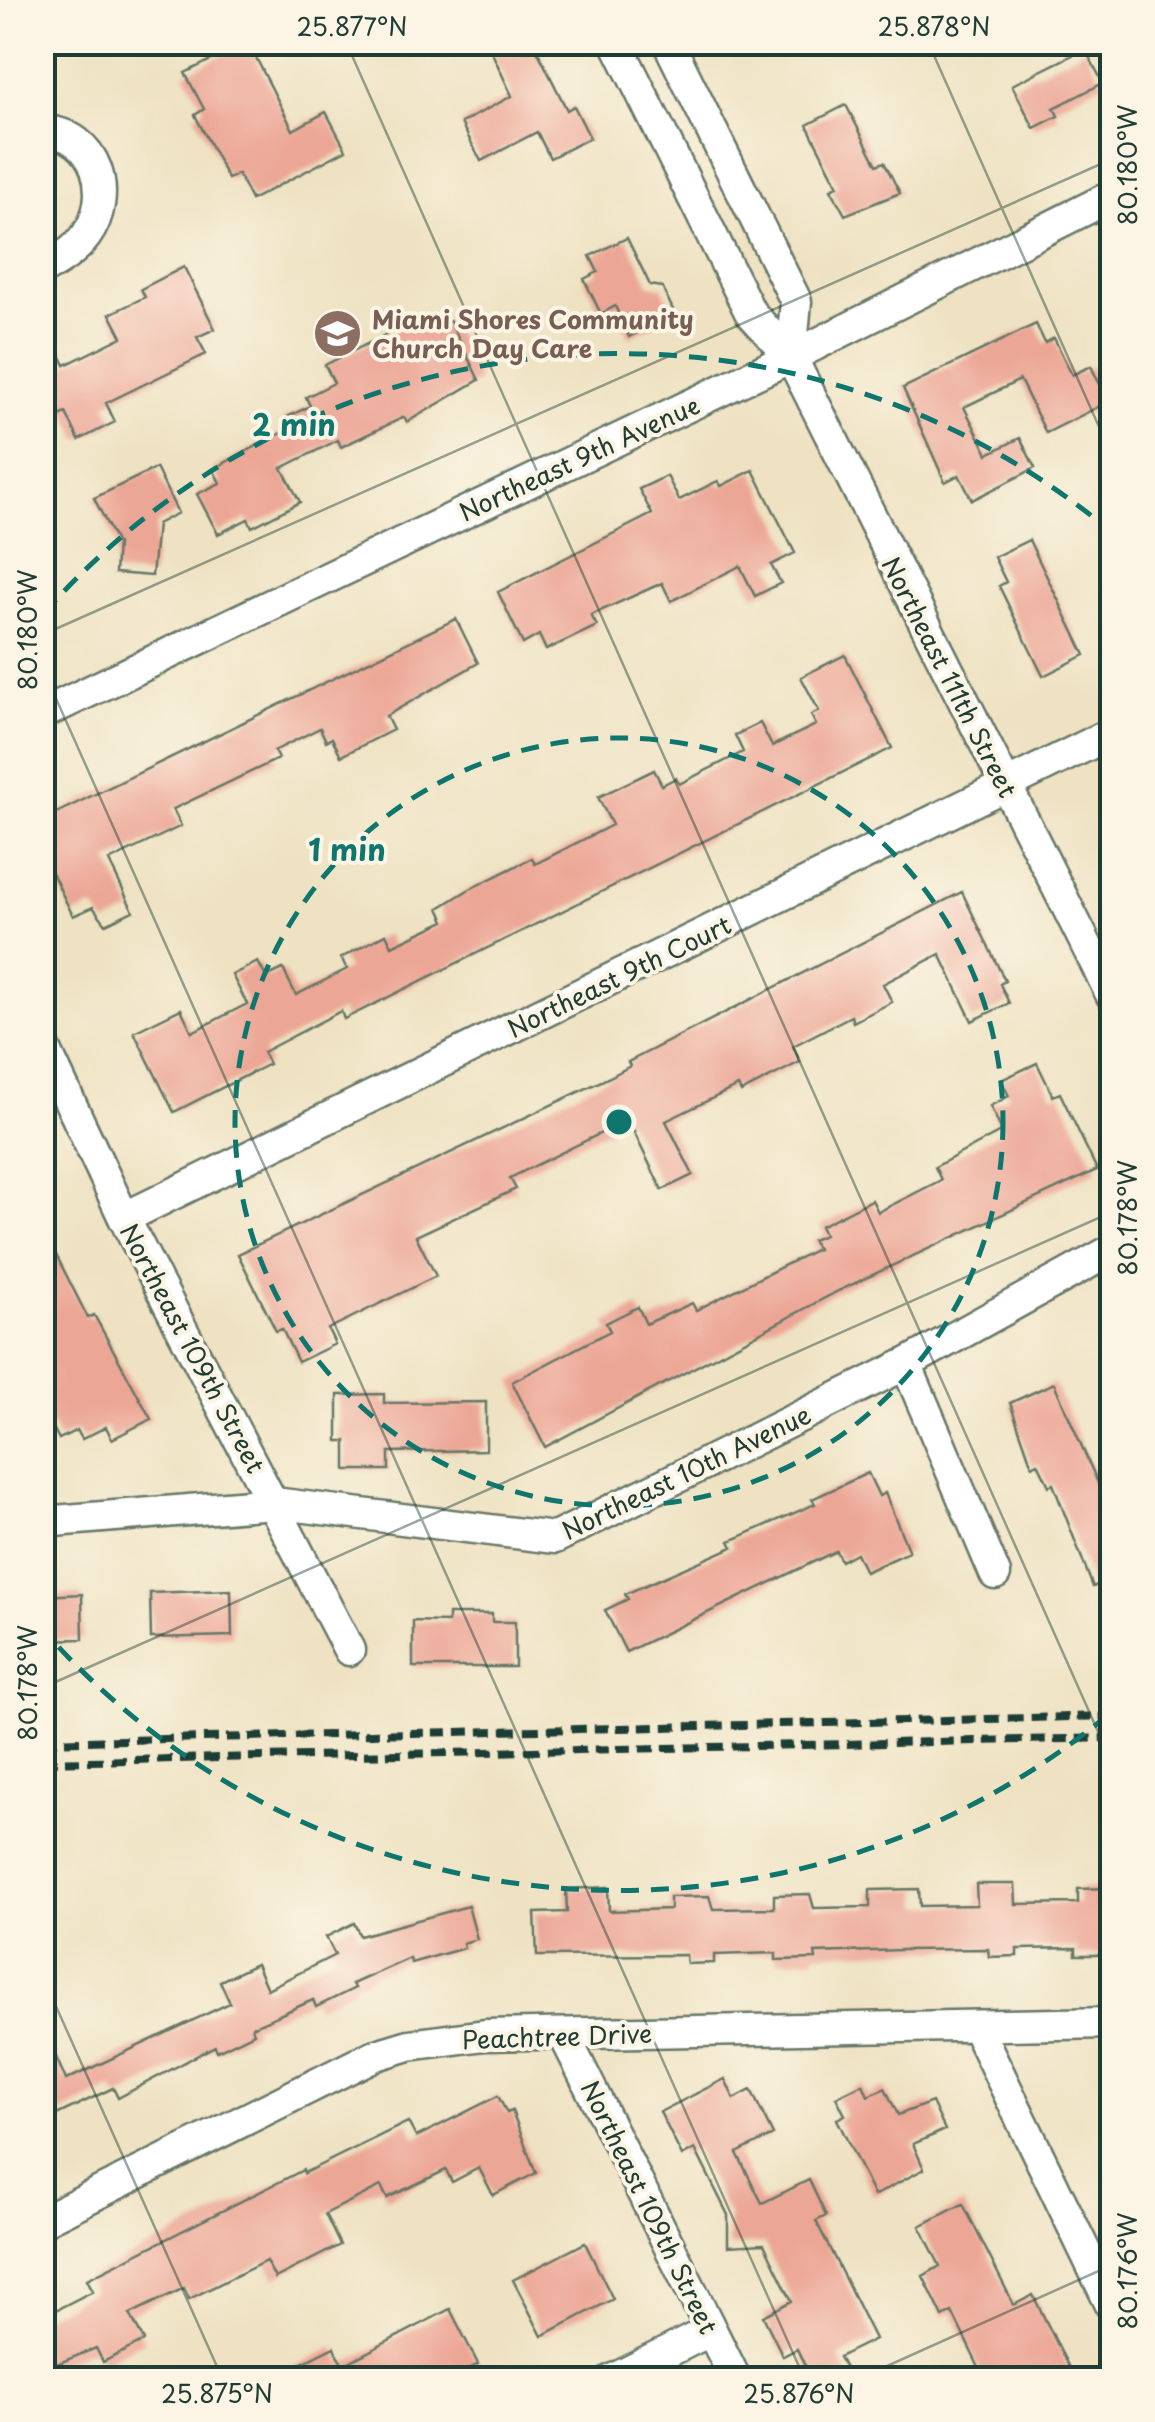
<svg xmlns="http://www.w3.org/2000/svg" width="1155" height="2422" viewBox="0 0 1155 2422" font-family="'Playpen Sans',sans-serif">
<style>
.building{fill:#eca695}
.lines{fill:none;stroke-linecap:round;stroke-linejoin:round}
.minor-casing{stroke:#677766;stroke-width:35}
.minor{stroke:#fff;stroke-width:30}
.rail{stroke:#1f3d34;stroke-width:8;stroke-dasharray:15 8;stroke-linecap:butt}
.ticks{fill:none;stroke:#1f3d34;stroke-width:2.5;stroke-opacity:0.45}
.ring{fill:none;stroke:#0f766e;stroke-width:5;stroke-dasharray:18 12}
.labels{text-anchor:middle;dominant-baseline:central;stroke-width:8;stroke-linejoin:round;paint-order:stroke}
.education-label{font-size:25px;font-weight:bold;fill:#785e54;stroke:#fcf5e5;text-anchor:start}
.street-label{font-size:25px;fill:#1f3d34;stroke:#fcf5e5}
.centre{fill:#0f766e;stroke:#fcf5e5;stroke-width:5}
.ring-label{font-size:30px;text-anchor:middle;font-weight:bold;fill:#0f766e;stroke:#fcf5e5;stroke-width:8;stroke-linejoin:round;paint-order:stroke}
.neatline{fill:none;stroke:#1f3d34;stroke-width:4}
.ticks-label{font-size:25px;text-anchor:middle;fill:#1f3d34}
</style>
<rect width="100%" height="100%" fill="#fcf5e5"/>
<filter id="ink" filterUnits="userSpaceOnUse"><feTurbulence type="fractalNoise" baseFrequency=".01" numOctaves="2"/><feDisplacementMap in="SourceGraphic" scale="20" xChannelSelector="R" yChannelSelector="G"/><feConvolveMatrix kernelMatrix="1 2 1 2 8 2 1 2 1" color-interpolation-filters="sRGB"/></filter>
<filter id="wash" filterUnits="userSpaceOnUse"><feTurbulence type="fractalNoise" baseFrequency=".0048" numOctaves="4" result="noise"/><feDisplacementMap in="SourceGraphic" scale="40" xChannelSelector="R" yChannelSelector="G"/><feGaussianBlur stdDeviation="2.25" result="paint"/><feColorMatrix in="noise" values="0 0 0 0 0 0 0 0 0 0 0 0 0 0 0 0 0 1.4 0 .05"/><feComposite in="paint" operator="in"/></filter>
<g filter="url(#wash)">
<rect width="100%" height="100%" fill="#eee2c2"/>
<g id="blocks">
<path class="building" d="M248 42 293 130 326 112 346 150 251 200 238 174 228 179 195 115 204 109 185 73Z
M487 42H533L567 110 574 106 590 138 550 158 537 132 481 161 461 123 512 96Z
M1085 49 1103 83 1054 108 1058 116 1034 128 1012 85Z
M846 105 877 165 884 162 900 193 845 215 831 189 838 186 807 125Z
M627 238 650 285 662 287 675 314 629 337 615 306 601 314 584 279 598 272 590 256Z
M184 267 215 329 197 337 206 354 106 403 115 422 79 440 66 413 42 424V318L65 365 122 337 110 314 145 297 141 289Z
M421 317 428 332 450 321 479 380 407 422 404 417 341 447 338 440 282 468 300 502 252 527 248 519 218 534 197 494 220 483 213 469 289 429 283 419 310 406 306 397 334 383 325 365Z
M1036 324 1045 343 1054 338 1072 375 1091 366 1108 402 1046 433 1020 380 964 407 988 454 1020 438 1035 468 972 500 959 475 945 482 903 388Z
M156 468 178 513 157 524 152 576 115 573 117 544 94 498Z
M753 470 795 553 771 565 781 583 755 596 740 566 671 601 662 583 591 615 597 626 546 650 539 635 523 644 498 592 652 514 639 489 667 476 679 500 718 481 721 486Z
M1029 540 1085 655 1043 676 999 586 1006 582 994 557Z
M456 619 478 663 386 716 393 730 341 756 332 738 326 741 320 728 274 751 278 759 173 809 181 826 109 861 133 911 106 924 93 907 73 916 42 852V820Z
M845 655 892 748 344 1019 341 1011 263 1052 269 1064 174 1112 134 1032 181 1009 192 1032 247 1004 232 975 258 962 266 977 283 969 296 995 347 969 341 958 386 934 392 946 445 921 439 908 468 890 532 858 535 864 612 825 598 797 654 770 662 785 676 778 679 784 743 752 735 735 760 723 772 746 816 725 811 715 819 711 801 677Z
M962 892 1005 981 1000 984 1009 1003 972 1021 940 954 883 984 892 1002 853 1022 851 1016 793 1046 800 1062 741 1092 738 1086 666 1121 693 1175 662 1190 628 1120 510 1178 516 1189 416 1236 436 1276 328 1329 335 1344 298 1362 282 1329 276 1331 238 1254 610 1077 630 1066 628 1062Z
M1037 1063 1053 1096 1060 1093 1097 1170 838 1291 545 1447 512 1382 610 1331 606 1323 638 1307 646 1324 692 1303 696 1310 817 1249 812 1240 824 1235 820 1226 872 1200 878 1212 941 1180 935 1167 1002 1131 990 1106 1009 1096 1001 1080Z
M42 1227 88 1318 94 1315 151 1419 112 1439 106 1427 82 1439 77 1430 59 1439 42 1407Z
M1054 1383 1112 1515V1578L1093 1587 1053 1484 1049 1486 1038 1463 1032 1466 1010 1403Z
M384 1394V1403L486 1402V1450L389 1452V1470H346V1441H338V1395Z
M868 1473 879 1496 885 1493 909 1552 865 1572 856 1553 841 1561 836 1551 626 1652 605 1610 628 1599 625 1594 733 1547 730 1541 815 1504 812 1499Z
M231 1590 232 1636 151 1638 150 1593Z
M82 1594 83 1639 42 1640V1596Z
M448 1614H492V1622H515V1667H413V1621L448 1622Z
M976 1884H1015L1016 1904 1078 1903V1889L1112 1888V1955H1076V1948L1017 1949V1956L989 1957 988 1949 902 1950 815 1953 816 1959 776 1960V1953L714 1955V1963L687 1964 686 1955 537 1956 535 1913 567 1912 566 1889 608 1887 609 1911 670 1909V1897L709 1896 713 1909 774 1908V1895L810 1894 814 1908 870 1907V1890L919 1889 920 1906 977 1905Z
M468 1906 477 1939 463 1943 464 1948 411 1963 410 1958 352 1984 355 1988 316 2007 313 2000 252 2027 254 2033 217 2051 215 2046 118 2098 113 2088 42 2122V2025L66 2080 230 2003 220 1981 256 1964 267 1989 335 1955 326 1937 354 1923 360 1936Z
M725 2079 734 2099 751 2090 773 2135 737 2153 762 2203 809 2180 826 2216 816 2221 875 2339 839 2357 851 2380H812L797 2349 783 2356 763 2316 792 2301 764 2244 728 2246V2215L695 2149 682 2156 660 2112Z
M863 2084 868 2096 885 2088 898 2115 932 2102 945 2130 913 2144 924 2169 874 2196 837 2119 845 2115 836 2097Z
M498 2096 507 2113 512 2111 536 2173 493 2195 479 2168 452 2182 446 2170 387 2198 381 2186 325 2214 340 2245 275 2278 266 2261 189 2299 184 2288 130 2314 144 2341 103 2362 96 2348 42 2370V2317L93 2291 87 2279 303 2170 304 2173 408 2122 416 2137Z
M963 2204 1014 2305 1033 2295 1075 2380H985L952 2312 943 2317 923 2276 940 2266 920 2226Z
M585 2243 613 2299 542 2336 513 2280Z
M450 2309 478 2364 451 2380H268L334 2347 343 2365Z"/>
</g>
</g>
<g filter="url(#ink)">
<use href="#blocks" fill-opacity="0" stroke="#677766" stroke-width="2.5"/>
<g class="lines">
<defs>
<path id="minor" d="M616 42 750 312 791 357 1112 996
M668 42 796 301 791 357
M42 131C98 132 115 196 86 236 75 251 58 261 42 270
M42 714 791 357 1112 196
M42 1042 124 1218 349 1650
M124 1218 1112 733
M906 1364 995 1574
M42 1522 274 1503 555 1538 906 1364 1112 1250
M976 2026 1112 2307
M564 2035 736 2380
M42 2221 373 2056 409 2045 485 2035 1112 2023
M612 2380 711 2330"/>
</defs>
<use href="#minor" class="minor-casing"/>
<use href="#minor" class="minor"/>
<path class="rail" d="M42 1742 1112 1716
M42 1762 1112 1738"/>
</g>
</g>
<path class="ticks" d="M346 42 1112 1763M928 42 1112 456M42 635 1112 159M42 667 805 2380M42 1688 1112 1212M42 1975 223 2380M856 2380 1112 2265"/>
<g class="ring">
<circle cx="619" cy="1122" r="384"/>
<path d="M1108 1715A768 768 0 0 1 44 1631M44 613A768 768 0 0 1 1108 529"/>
</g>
<defs>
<symbol id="school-disc" viewBox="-11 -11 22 22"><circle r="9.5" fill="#8d6e63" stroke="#fcf5e5"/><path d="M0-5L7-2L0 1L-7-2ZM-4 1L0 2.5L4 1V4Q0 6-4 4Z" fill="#fff"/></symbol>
</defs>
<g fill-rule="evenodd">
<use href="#school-disc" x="310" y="306" width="55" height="55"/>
</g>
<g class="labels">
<g class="education-label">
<text x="372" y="319">Miami Shores Community<tspan x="372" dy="29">Church Day Care</tspan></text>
</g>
<g class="street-label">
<text transform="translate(579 458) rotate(-25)">Northeast 9th Avenue</text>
<text transform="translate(950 677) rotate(63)">Northeast 111th Street</text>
<text transform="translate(619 976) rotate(-26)">Northeast 9th Court</text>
<text transform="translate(193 1348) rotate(62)">Northeast 109th Street</text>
<text transform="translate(686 1472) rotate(-26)">Northeast 10th Avenue</text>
<text transform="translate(557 2036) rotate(-2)">Peachtree Drive</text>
<text transform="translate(650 2207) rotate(64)">Northeast 109th Street</text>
</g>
</g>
<circle cx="619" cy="1122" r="15" class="centre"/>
<g class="ring-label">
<text x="294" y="436">2 min</text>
<text x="347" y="861">1 min</text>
</g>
<rect width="1155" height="2422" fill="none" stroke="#fcf5e5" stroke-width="110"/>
<rect x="55" y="55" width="1045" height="2312" class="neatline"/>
<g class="ticks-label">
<text x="352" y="36">25.877°N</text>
<text x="934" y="36">25.878°N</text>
<text transform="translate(1128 165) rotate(-90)" y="9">80.180°W</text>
<text transform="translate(28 630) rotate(-90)" y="9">80.180°W</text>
<text transform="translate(1128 1218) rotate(-90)" y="9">80.178°W</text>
<text transform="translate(28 1683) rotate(-90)" y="9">80.178°W</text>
<text transform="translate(1128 2271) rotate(-90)" y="9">80.176°W</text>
<text x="217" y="2403">25.875°N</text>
<text x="799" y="2403">25.876°N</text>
</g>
</svg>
